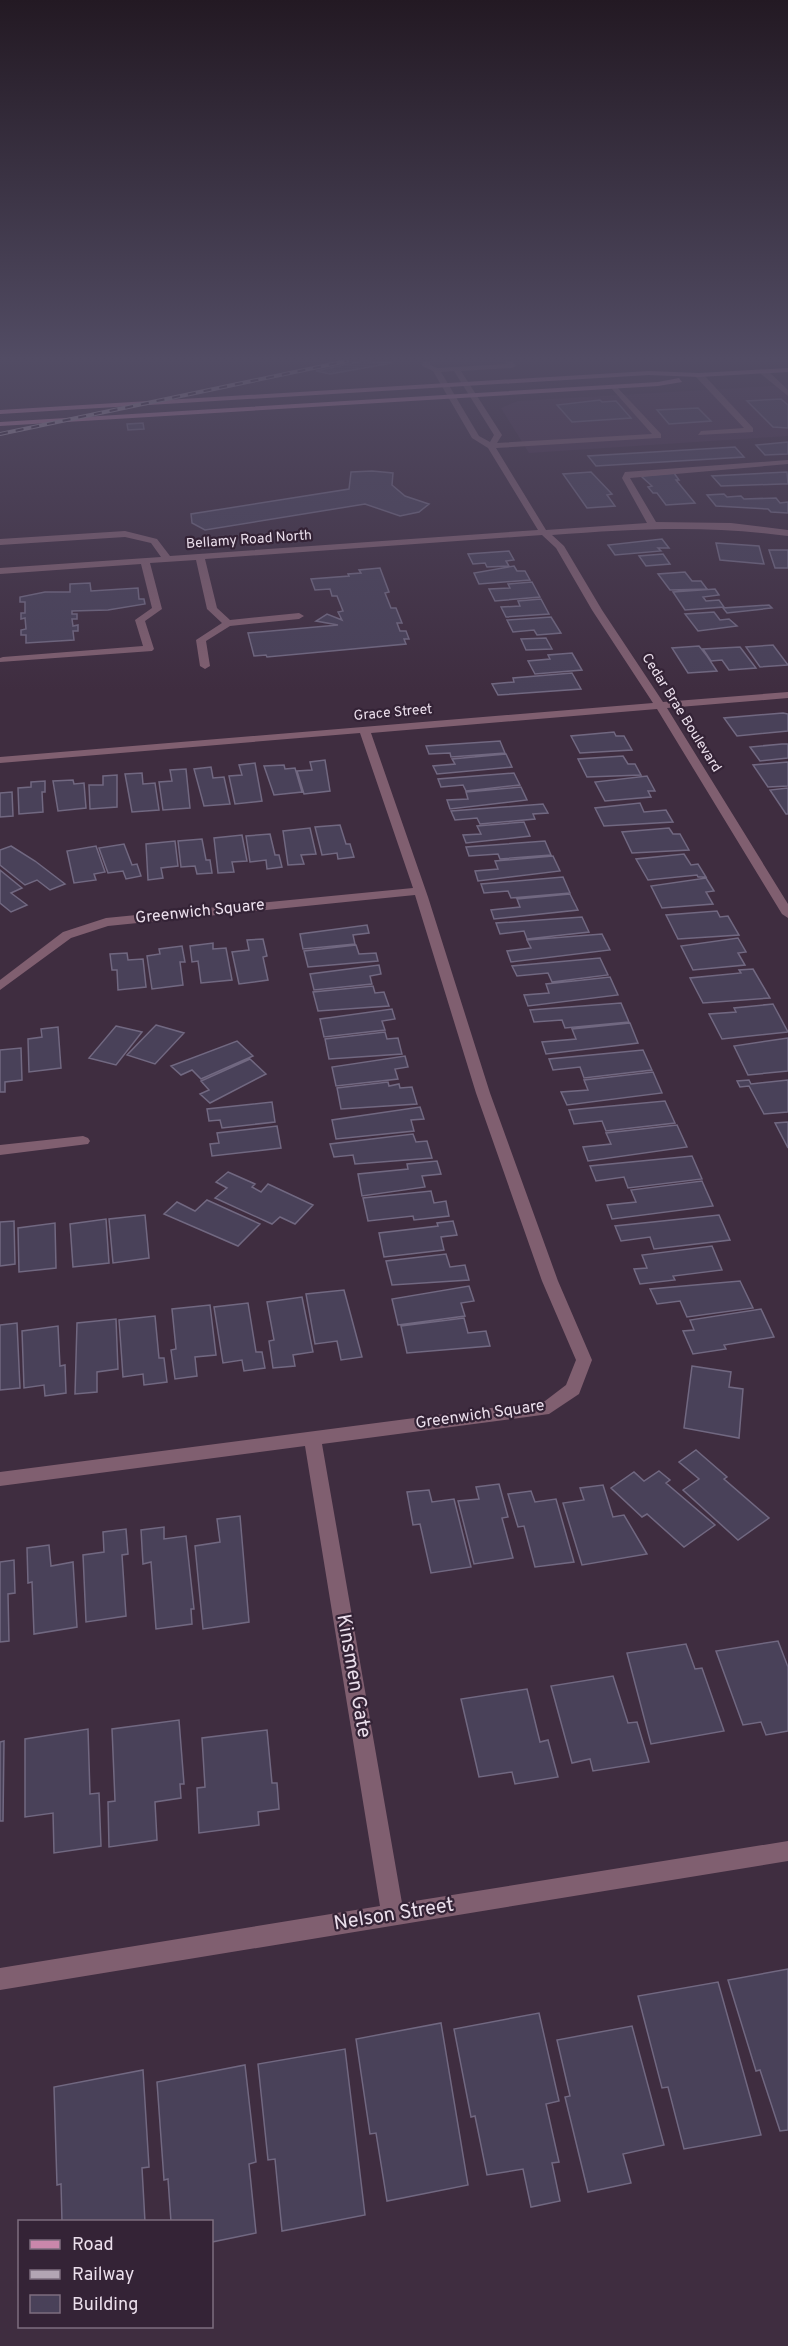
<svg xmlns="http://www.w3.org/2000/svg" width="788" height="2346" viewBox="0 0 788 2346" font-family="Overpass,sans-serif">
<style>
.built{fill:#4b344d}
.building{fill:#494159;stroke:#716881;stroke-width:1.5}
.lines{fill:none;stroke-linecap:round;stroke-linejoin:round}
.minor{fill:#805f70;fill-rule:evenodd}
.major{fill:#ca87ab;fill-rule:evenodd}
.rail-casing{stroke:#b3a5b4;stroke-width:4}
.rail{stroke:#342336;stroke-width:2;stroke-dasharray:8;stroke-linecap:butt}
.labels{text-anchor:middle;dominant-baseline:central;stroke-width:4.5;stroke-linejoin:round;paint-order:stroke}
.far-street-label{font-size:14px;fill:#ebdfec;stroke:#342336}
.street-label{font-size:16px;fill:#ebdfec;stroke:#342336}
.near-street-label{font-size:20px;fill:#ebdfec;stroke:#342336}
</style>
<rect width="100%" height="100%" fill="#3f2d40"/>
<path class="built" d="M788 385V436L529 453 501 408 518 401Z"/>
<path class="building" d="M362 361 392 363 330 374 316 371Z
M781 399 788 405V428L773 427 747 401Z
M600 400 602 402 616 401 631 418 572 422 557 405Z
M698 408 711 421 669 424 657 410Z
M143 423 144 429 128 430 127 424Z
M788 442V454L765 455 756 445Z
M735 447 744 457 596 466 588 456Z
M372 471 393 473 392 485 405 496 429 504 419 512 400 516 365 504 205 530 192 523 191 514 349 489 351 472Z
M591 472 612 494 607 495 615 506 587 508 563 474Z
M787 472 788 484H782L721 486 712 476Z
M674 473 679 480H676L695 503 666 505 657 493H653L648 487 652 486 641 476Z
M724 494 727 497 741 496 744 499 776 498 780 503 788 502V513L771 512 768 509 716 506 707 495Z
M662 539 669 548H658L661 551 615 555 608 545Z
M716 543 759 546 764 564 720 560Z
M769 550H788V568H775Z
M509 551 514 560 506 561 509 566 487 567 485 563 473 564 468 554Z
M663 554 670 564 646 566 639 556Z
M514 566 517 571H525L530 580 479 584 474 573Z
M380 568 389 592 385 593 391 608H396L402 623H397L400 631H406L409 639H404L406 644 267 657 266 655 254 656 248 633 338 625 316 621 327 614 342 620 338 612 343 611 337 596H332L330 589 315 590 311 579 349 576 348 574 361 573 359 570Z
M685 572 692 581H701L707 589 670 590 658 574Z
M532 582 540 597 495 601 489 589 510 588 508 584Z
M90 583 91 591 138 588 139 599H144L145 604 108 610 72 611V614H77V619H72L73 626 78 625V631H73L74 640 26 643V635H21V630L26 629 25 618 21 619V613H25V602H20V597L45 592H70V584Z
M715 589 719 595 703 597 706 601 719 600 724 607 685 610 673 592Z
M541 599 549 614 506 617 501 607 520 606 518 601Z
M769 605 772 608 727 613 723 608Z
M714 612 720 620 729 619 737 626 698 631 685 614Z
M551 617 561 633 537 635 534 630 513 632 507 620Z
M546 638 552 649 526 650 521 639Z
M773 645 788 665 760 667 746 647Z
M699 646 707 656 717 671 688 673 672 648Z
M740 647 756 668 729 670 722 660 711 661 703 649Z
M572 653 582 670 535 674 528 661 550 659 548 655Z
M572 673 581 689 498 695 492 684 514 682 513 678Z
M783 713 788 714V731L737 736 724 718Z
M614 732 616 736H624L632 750 580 753 571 736Z
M500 741 505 753 451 757 450 753 429 754 426 746Z
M782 744H788V758L760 761 750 747Z
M506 754 512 767 437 774 433 766 455 764 452 759Z
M623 756 628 764H635L641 775 587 777 578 759Z
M325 760 330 791 304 794 297 771 312 770 310 762Z
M788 762V786L768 787 753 765Z
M255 763 262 801 235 804 229 776 242 775 239 765Z
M284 765 285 769 295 768 302 792 274 795 264 766Z
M211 767 213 778 224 777 230 804 204 806 194 769Z
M186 769 190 808 163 810 159 782 172 781 170 770Z
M142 773 143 784 155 783 159 810 132 812 125 774Z
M514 773 520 785 466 791 463 785 441 787 438 779Z
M117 775V807L90 809 89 785H103V776Z
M647 776 655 791H648L651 797 605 801 595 782Z
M73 780 74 784 84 783 86 808 58 811 53 781Z
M45 781V792H42L43 812 19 814 18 788 31 787V782Z
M521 787 527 800 450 809 447 800 468 799 466 792Z
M788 788V814H786L770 790Z
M12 792 13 816 0 817V793Z
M640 803 644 812 666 810 673 822 604 826 595 808Z
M543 804 548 813 533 814 535 819 480 824 477 818 455 820 451 811Z
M524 822 530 836 466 843 463 835 481 834 477 826Z
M340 825 346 844H350L354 857 338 859 337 853 322 855 315 827Z
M310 828 316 854 301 855 304 864 288 865 283 831Z
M669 828 673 834H680L689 850 632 853 622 832Z
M270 834 275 855H279L282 867 267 869 266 860 250 862 246 836Z
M242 835 247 861 232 862 234 872 218 873 214 838Z
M202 839 206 860H210L212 873 197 874 195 866 181 867 178 841Z
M175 841 178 866 161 868 163 878 148 880 146 844Z
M545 841 551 855 500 859 498 854 469 856 466 847Z
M124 844 132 865 137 864 141 876 126 879 123 871 108 873 99 848Z
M11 846 35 861 65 884 50 890 37 880 25 885 0 865V850Z
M96 846 105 872 94 874 96 880 74 883 67 851Z
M684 854 691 865 698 864 706 877H698L697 875 648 880 636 859Z
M553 856 560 871 478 881 475 871 498 869 495 861Z
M0 870 22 888 11 893 27 905 11 912 0 903Z
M563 877 570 893 511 898 508 891 484 893 481 884Z
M706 878 714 891 706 892 713 904 662 908 651 886Z
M570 894 578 910 494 919 491 910 520 907 517 899Z
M717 911 720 917 728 916 739 935 678 939 666 915Z
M582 917 589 932 527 939 524 931 500 934 496 923Z
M367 925 369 933 353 935 355 944 303 949 300 934Z
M602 934 610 950 511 962 507 951 531 948 527 940Z
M738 938 746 952 738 953 745 965 693 970 681 946Z
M263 939 267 956 263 957 268 980 239 984 232 952 249 950 247 940Z
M213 943V949L226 948 232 980 201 983 198 961 192 962 190 946Z
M356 945 359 954 376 953 378 961 308 967 304 951Z
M182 946 185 962H180L183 985 152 989 147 956 160 954 159 949Z
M127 953 128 960 143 959 146 987 118 990 117 970H112L110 954Z
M600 958 608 975 552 982 548 973 517 976 512 966Z
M379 965 381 974 370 976 372 984 314 990 310 974Z
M753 969 770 998 703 1003 690 978 741 973 739 970Z
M610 977 618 995 528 1006 524 995 549 993 546 984Z
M373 986 375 993 384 992 389 1006 318 1011 313 992Z
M621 1003 629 1022 565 1028 562 1020 534 1022 530 1010Z
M773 1004 788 1032 722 1039 709 1014 736 1012 734 1008Z
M392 1009 395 1019 382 1021 385 1030 324 1037 320 1019Z
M630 1023 638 1043 546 1054 542 1042 576 1039 572 1029Z
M156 1025 184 1033 155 1064 127 1055Z
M116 1026 142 1032 116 1065 89 1058Z
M58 1027 61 1068 29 1072 28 1039 42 1037 41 1029Z
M385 1032 387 1039 398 1038 402 1054 329 1059 325 1039Z
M788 1038V1071L748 1075 734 1046Z
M237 1041 253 1056 201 1079 192 1070 181 1075 171 1066Z
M21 1048 22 1080 5 1082V1092H0V1050Z
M643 1050 652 1070 584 1078 580 1067 553 1070 549 1059Z
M405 1056 408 1067 395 1069 398 1079 336 1086 332 1067Z
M250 1059 266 1074 210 1103 200 1094 209 1090 201 1081Z
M653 1072 662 1093 567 1105 561 1092 588 1090 584 1080Z
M749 1080 751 1084 788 1080V1112L764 1114 749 1086 740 1087 737 1081Z
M388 1082 389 1086 399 1084 400 1088 412 1087 417 1104 341 1109 337 1088Z
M665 1101 675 1123 606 1131 602 1121 574 1124 569 1110Z
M272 1102 275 1122 222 1128 220 1120 209 1121 207 1109Z
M420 1107 424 1119 411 1120 414 1131 336 1139 332 1120Z
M788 1122V1148L775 1123Z
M677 1125 687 1147 588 1161 583 1147 611 1144 606 1133Z
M277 1126 281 1148 212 1156 210 1144 219 1143 217 1133Z
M413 1134 416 1142 427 1141 432 1158 355 1164 353 1155 334 1157 330 1144Z
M692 1156 702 1179 628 1188 624 1177 596 1181 590 1166Z
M437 1161 441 1174 422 1176 425 1187 362 1196 358 1174 408 1169 407 1164Z
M228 1172 255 1184 252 1187 261 1192 268 1184 313 1205 295 1224 280 1217 272 1224 215 1198 227 1188 216 1182Z
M702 1181 713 1206 612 1219 607 1205 636 1202 631 1190Z
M431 1191 434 1203 446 1201 449 1216 414 1220 413 1216 368 1221 363 1198Z
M207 1200 218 1205 260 1224 238 1246 164 1214 177 1202 195 1211Z
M145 1215 149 1258 113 1263 109 1219Z
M719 1215 730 1240 654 1249 650 1237 621 1241 615 1226Z
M106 1219 109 1263 73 1267 70 1224Z
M14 1221 15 1264 0 1266V1222Z
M453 1221 457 1235 441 1237 444 1250 384 1257 379 1233 438 1226 437 1223Z
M55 1223 56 1268 19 1272 18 1228Z
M712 1246 722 1270 673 1276 675 1280 640 1284 634 1269 647 1268 642 1255Z
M446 1254 450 1267 465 1265 469 1280 392 1285 386 1261Z
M740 1281 753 1308 687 1317 680 1301 657 1304 650 1289Z
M469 1286 474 1301 461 1303 465 1316 398 1325 392 1299Z
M344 1290 362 1357 341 1360 337 1341 315 1344 306 1294Z
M302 1297 313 1352 293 1355 295 1366 273 1368 269 1341 274 1340 267 1302Z
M248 1303 256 1352H262L265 1368 244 1371 242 1360 223 1363 214 1307Z
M210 1305 216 1355 195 1357 197 1376 175 1379 171 1350 176 1349 172 1309Z
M761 1309 774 1337 724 1345 726 1349 693 1354 683 1331 694 1330 690 1320Z
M155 1316 159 1358H164L167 1382 144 1385 143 1374 123 1377 119 1320Z
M464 1318 468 1333 486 1331 490 1346 407 1353 401 1326Z
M116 1319 118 1369 97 1372V1392L75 1394 77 1323Z
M17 1323 20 1388 0 1390V1325Z
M58 1326 60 1366 65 1365 66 1393 45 1396 44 1385 24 1388 22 1331Z
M692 1366 731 1372 729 1387 743 1389 739 1438 684 1428Z
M696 1450 727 1477 724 1479 769 1518 738 1540 683 1490 699 1479 679 1462Z
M659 1471 670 1480 666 1483 715 1525 684 1547 647 1514 642 1517 611 1488 634 1472 644 1481Z
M499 1484 508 1517 502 1518 513 1558 474 1564 458 1501 479 1499 476 1487Z
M603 1485 613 1517 624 1515 647 1554 582 1565 563 1503 584 1500 580 1488Z
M429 1490 432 1502 454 1499 471 1567 431 1573 420 1524 413 1525 407 1492Z
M531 1491 535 1502 556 1499 574 1562 535 1567 524 1526 518 1527 508 1494Z
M240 1516 249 1622 203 1629 195 1546 220 1542 217 1519Z
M164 1527V1539L186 1536 194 1609H191L192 1624 156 1629 151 1562 143 1564 141 1530Z
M126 1529 128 1554 122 1555 126 1616 86 1622 83 1555 104 1552 103 1532Z
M49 1545 51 1566 73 1562 77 1627 34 1634 32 1582 28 1583 27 1548Z
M14 1560 15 1593 8 1594 9 1641 0 1642V1562Z
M778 1641 788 1667V1731L766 1735 761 1722 743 1725 716 1651Z
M686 1644 695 1669 702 1668 724 1731 651 1744 627 1653Z
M613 1676 628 1723 637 1722 649 1762 593 1771 590 1759 572 1763 551 1686Z
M527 1689 540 1742 548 1740 558 1777 515 1784 512 1772 479 1777 461 1699Z
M179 1720 184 1784H180L181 1798 155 1802 157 1840 109 1847 108 1802 115 1801 112 1729Z
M88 1729 90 1794 99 1793 101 1846 54 1853 53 1813 25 1817V1739Z
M267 1730 272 1783H277L279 1809 258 1812 259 1825 199 1833 197 1788 205 1787 202 1738Z
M4 1741 3 1821H0V1742Z
M788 1969V2130L780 2131 760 2070 756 2071 728 1980Z
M718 1982 761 2135 684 2149 668 2087 662 2088 638 1996Z
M539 2013 559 2101 546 2104 559 2162 552 2163 560 2201 531 2207 523 2169 487 2175 475 2116 471 2117 454 2029Z
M441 2023 468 2185 387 2201 376 2133 370 2134 356 2039Z
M632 2026 664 2145 623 2154 631 2183 588 2192 565 2097 570 2096 557 2040Z
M345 2049 365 2215 282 2231 275 2159 268 2160 258 2064Z
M245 2065 256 2162 249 2164 256 2233 212 2242V2222H171L168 2179 164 2180 157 2082Z
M143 2070 149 2167 142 2168 145 2222H62L61 2184 57 2185 54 2087Z"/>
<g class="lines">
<path class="minor" d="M423 361H430V365L437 368 507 364 505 361H512L516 366 512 368 461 371 502 435 497 443 652 434 612 389 615 385 661 434V438H658L496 448 546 530 647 523 622 478 625 472 788 460V464L630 478 656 522 731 523 788 530V536C705 525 635 529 552 535L564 546 602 610 663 702 788 692V698L667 708 788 904V918L782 914 657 709 371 733 428 897 490 1093 558 1281 592 1360 579 1394 549 1414 322 1444 402 1903 788 1841V1861L0 1990V1968L380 1906 305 1446 0 1486V1472L545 1401 566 1385 576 1360 542 1281 476 1093 415 895 108 926 71 938 0 990V980L63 932 106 918 413 888 360 733 0 763V757L653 703 592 610 556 548 542 535 205 559 217 608 230 620 299 613 304 616 299 619 230 626 206 641 210 666 205 669 200 666 196 640 222 623 207 609 196 560 150 563 162 609 145 621 154 649 152 651 0 662V658L3 657 143 646 135 620 152 608 141 564 0 574V568L161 557 151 543 125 537 0 545V539L125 531 157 539 170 556 538 530 488 448 472 438 433 371 422 366ZM454 371 494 435 490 442 479 436 441 372Z
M761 370H767L788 390V396L761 374Z
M696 373H702L753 428V432L698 435 701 431 744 428 696 377Z
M83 1136 88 1138 90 1141 88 1144 0 1155V1145Z"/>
<path class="major" d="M788 368V372L699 377 649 375 0 414V410L649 371 699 373Z
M679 378 682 382 658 386 0 426V422L658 382Z"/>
<defs>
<path id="rail" d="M0 434 347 361"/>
</defs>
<use href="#rail" class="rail-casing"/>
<use href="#rail" class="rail"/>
</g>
<linearGradient id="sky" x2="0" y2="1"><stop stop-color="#231923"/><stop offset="0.52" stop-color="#524c64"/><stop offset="1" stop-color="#524c64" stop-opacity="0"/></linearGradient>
<rect width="788" height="690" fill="url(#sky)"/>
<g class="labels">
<g class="far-street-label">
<text transform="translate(249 540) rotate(-4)">Bellamy Road North</text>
<text transform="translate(393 713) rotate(-5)">Grace Street</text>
<text transform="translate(681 713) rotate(58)">Cedar Brae Boulevard</text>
</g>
<g class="street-label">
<text transform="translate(200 912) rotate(-6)">Greenwich Square</text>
<text transform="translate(480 1415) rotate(-8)">Greenwich Square</text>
</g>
<g class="near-street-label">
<text transform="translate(353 1676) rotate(80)">Kinsmen Gate</text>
<text transform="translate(394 1915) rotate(-9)">Nelson Street</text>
</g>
</g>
<rect x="18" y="2220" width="195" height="108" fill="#342336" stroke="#7d6e7f" stroke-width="1.5"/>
<rect x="30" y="2240" width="30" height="9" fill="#ca87ab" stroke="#7d6e7f" stroke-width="1.5"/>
<text x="72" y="2250" font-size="18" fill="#ebdfec">Road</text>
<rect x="30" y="2270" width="30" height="9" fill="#b3a5b4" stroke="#7d6e7f" stroke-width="1.5"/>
<text x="72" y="2280" font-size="18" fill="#ebdfec">Railway</text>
<rect x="30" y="2295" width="30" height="18" fill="#494159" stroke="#7d6e7f" stroke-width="1.5"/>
<text x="72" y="2310" font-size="18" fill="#ebdfec">Building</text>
</svg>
